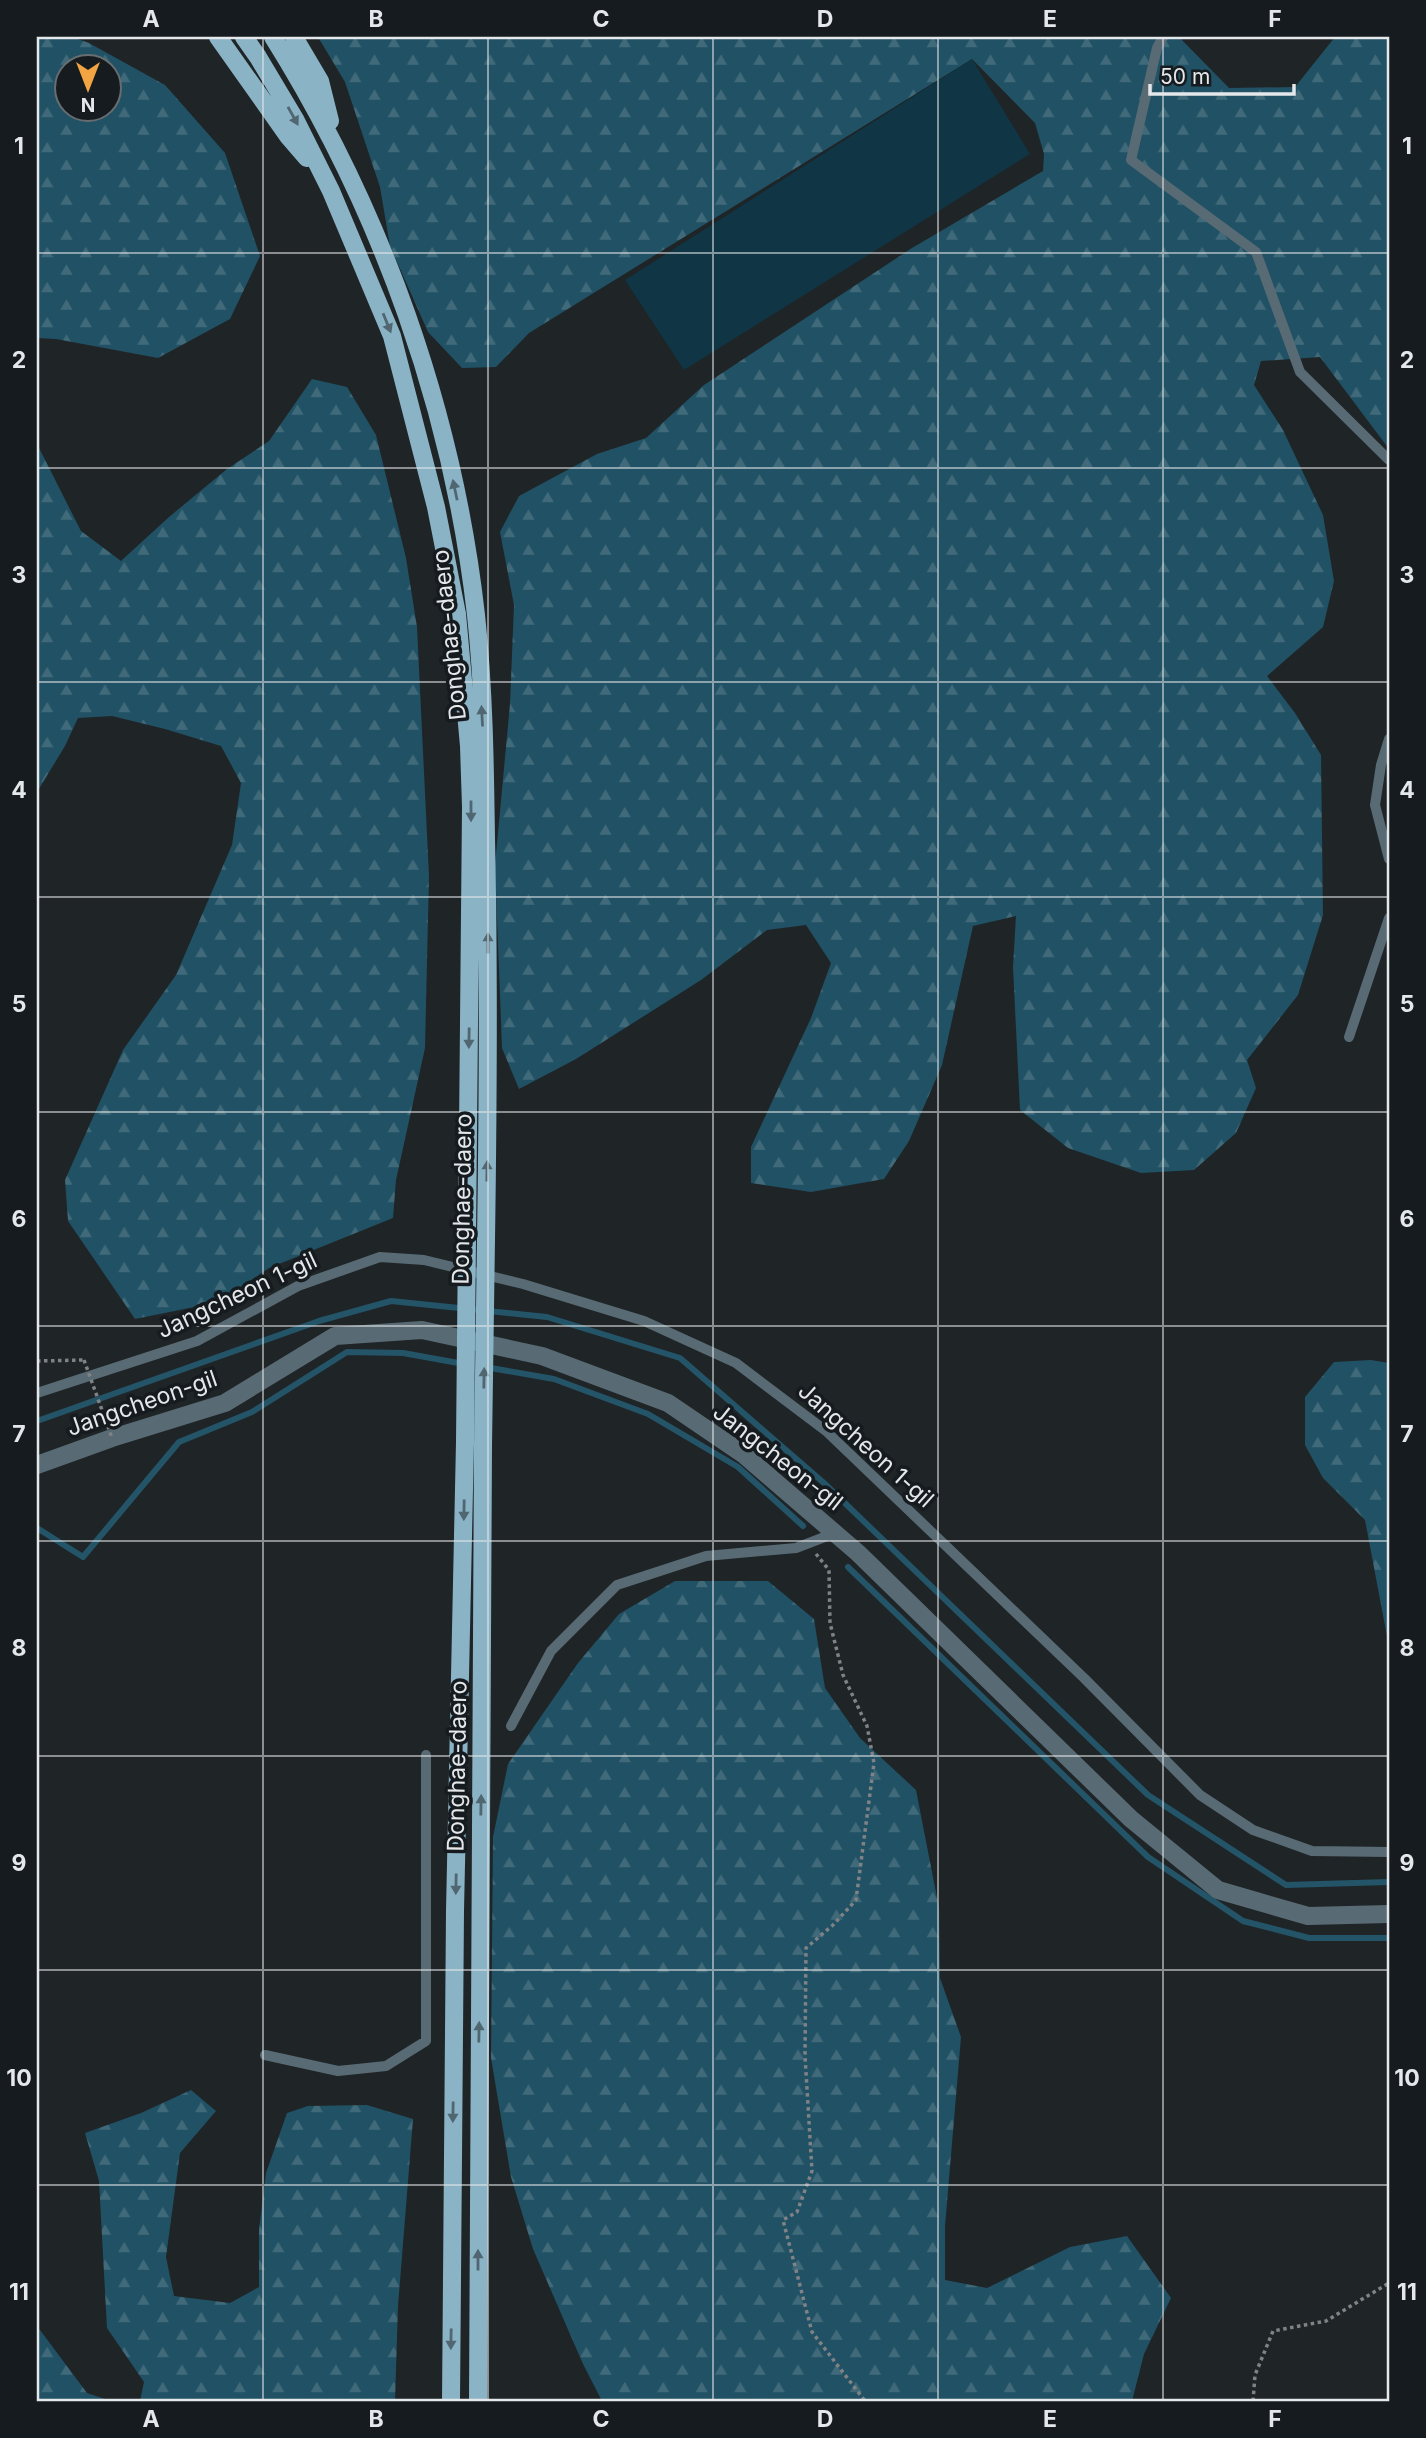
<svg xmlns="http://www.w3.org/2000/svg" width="1426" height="2438" viewBox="0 0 1426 2438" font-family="Inter,sans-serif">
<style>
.forest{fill:url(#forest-firs);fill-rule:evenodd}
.pitch{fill:#103544}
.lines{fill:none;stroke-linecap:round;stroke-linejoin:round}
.stream{stroke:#245468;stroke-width:6}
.path{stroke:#7f8386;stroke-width:3.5;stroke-dasharray:3.5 3.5;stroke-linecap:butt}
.service{stroke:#586b74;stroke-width:10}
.minor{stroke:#586b74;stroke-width:18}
.primary{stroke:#8ab3c6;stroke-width:18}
.path-bridge{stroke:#7f8386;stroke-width:3.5;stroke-dasharray:3.5 3.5;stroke-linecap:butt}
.primary-bridge{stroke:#8ab3c6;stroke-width:18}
.oneway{fill:#506772}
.grid{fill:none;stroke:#e5e8ea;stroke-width:2;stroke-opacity:0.55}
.labels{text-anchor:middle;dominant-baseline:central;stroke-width:7;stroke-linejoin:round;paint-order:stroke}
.street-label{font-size:23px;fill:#e5e8ea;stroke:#151b1e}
.neatline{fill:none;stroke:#e5e8ea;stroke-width:2.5}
.grid-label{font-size:23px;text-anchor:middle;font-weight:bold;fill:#e5e8ea}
</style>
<defs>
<pattern id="forest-firs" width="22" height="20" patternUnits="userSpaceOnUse" patternTransform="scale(1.75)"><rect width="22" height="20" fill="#205164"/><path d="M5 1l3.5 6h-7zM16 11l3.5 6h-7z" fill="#406a7a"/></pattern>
</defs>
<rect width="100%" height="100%" fill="#1f2427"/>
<path class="forest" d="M37 37H72L89 43 165 85 225 153 260 256 230 319 158 358 56 339 37 338ZM66 66H108V108H66Z
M318 37H1179L1229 88 1295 87 1335 37H1389V449L1320 357 1261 361 1254 385 1283 430 1323 515 1334 581 1323 627 1267 676 1295 713 1321 755 1323 915 1298 995 1247 1060 1256 1088 1236 1133 1194 1170 1141 1173 1068 1148 1020 1110 1013 967 1016 916 973 926 942 1065 909 1141 884 1179 811 1192 751 1183V1147L811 1018 831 963 806 925 767 930 701 980 576 1059 519 1089 502 1048 495 865 510 704 514 605 500 532 519 496 597 454 646 438 704 385 912 248 1043 171 1044 154 1035 123 972 59 529 333 496 367 462 368 428 332 390 246 380 187 345 82Z
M312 379 347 387 376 435 406 558 417 627 429 876 425 1048 396 1180 393 1218 269 1268 219 1302 135 1319 68 1221 65 1180 123 1050 176 975 232 845 241 783 221 746 165 729 112 716 78 718 65 746 37 792V444L81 531 121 561 169 517 227 469 269 441Z
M1371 1360 1389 1363V1647L1365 1520 1323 1478 1305 1445V1397L1334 1362Z
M675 1581H768L814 1619 825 1688 860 1738 916 1790 939 1908 940 1978 961 2037 945 2226V2280L987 2288 1070 2247 1127 2236 1171 2298 1144 2354 1132 2401H602L583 2364 533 2249 511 2177 491 2058 493 1837 508 1764 578 1663 619 1614Z
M191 2090 216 2111 180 2153 166 2257 174 2296 230 2303 259 2287V2230L266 2173 287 2113 308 2106 367 2105 413 2119 398 2306 395 2401H140L144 2382 107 2328 99 2181 85 2133 141 2113Z
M37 2326 87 2393 111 2401H37Z"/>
<path class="pitch" d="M972 59 1030 154 684 370 625 280Z"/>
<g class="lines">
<path class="stream" d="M485 1367 554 1379 648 1414 738 1467 803 1526
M37 1421 319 1321 391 1301 547 1317 680 1358 824 1483 1148 1795 1286 1885 1389 1882
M37 1528 83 1557 179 1442 252 1412 347 1352 403 1353 464 1364
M848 1567 1148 1857 1243 1921 1309 1938H1389"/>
<path class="path" d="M37 1361 84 1360
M816 1554 829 1570 830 1623 843 1675 867 1726 874 1763 856 1900 833 1925 806 1948 805 2056 812 2171 797 2212 783 2220 812 2332 865 2401
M1253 2401 1255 2375 1273 2331 1326 2321 1389 2283"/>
<path class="service" d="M1163 37 1157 48 1131 160 1256 252 1300 372 1389 460
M1389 739 1381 765 1375 805 1389 859
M1349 1037 1389 918
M37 1393 197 1341 298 1286 380 1257 424 1260 523 1284 644 1321 736 1363 826 1431 1084 1678 1200 1795 1253 1830 1312 1851 1389 1852
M511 1726 551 1651 617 1585 706 1556 796 1548 835 1533
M265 2055 338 2071 386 2066 426 2041V1755"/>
<path class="minor" d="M37 1465 112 1438 225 1403 335 1336 422 1330 542 1356 668 1403 743 1454 858 1553 1131 1819 1218 1890 1308 1916 1389 1914"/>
<path class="primary" d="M218 37 288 136 307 158
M244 37 258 57 295 119 331 191 392 336 436 507 457 614 469 746 471 807 467 1239
M273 37C382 211 453 411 476 615 484 689 485 765 486 839 489 973 488 1106 486 1239
M294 37 320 81 330 121
M451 2401 455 1911 465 1442
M478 2401 483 1446"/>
<path class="path-bridge" d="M84 1360 112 1438"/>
<path class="primary-bridge" d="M465 1442 467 1239
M483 1446 486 1239"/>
</g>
<defs><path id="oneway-solid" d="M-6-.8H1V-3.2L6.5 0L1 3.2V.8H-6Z" transform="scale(1.75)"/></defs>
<g class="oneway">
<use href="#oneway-solid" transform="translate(293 116) rotate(61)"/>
<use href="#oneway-solid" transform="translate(387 323) rotate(68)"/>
<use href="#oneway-solid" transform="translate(455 490) rotate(-102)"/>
<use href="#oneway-solid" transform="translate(482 716) rotate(-93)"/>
<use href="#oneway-solid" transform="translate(471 811) rotate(90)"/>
<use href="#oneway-solid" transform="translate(488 943) rotate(-90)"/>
<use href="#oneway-solid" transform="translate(469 1038) rotate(91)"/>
<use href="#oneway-solid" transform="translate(487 1171) rotate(-89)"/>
<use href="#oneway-solid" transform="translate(484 1378) rotate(-89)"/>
<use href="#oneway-solid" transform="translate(464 1510) rotate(91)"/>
<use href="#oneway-solid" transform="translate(481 1805) rotate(-89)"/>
<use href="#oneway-solid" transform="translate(456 1884) rotate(91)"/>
<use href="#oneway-solid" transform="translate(479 2032) rotate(-89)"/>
<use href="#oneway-solid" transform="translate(453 2112) rotate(91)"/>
<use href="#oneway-solid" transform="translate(478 2260) rotate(-90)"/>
<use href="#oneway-solid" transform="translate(451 2339) rotate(91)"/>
</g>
<path class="grid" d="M263 37V2401M488 37V2401M713 37V2401M938 37V2401M1163 37V2401M37 253H1389M37 468H1389M37 682H1389M37 897H1389M37 1112H1389M37 1326H1389M37 1541H1389M37 1756H1389M37 1970H1389M37 2185H1389"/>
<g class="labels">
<g class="street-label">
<text transform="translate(449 635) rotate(-96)">Donghae-daero</text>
<text transform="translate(462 1199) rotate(-89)">Donghae-daero</text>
<text transform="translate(237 1295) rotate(-25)">Jangcheon 1-gil</text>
<text transform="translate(142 1403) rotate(-19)">Jangcheon-gil</text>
<text transform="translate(866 1445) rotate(42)">Jangcheon 1-gil</text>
<text transform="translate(778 1457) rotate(38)">Jangcheon-gil</text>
<text transform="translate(457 1766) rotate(-89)">Donghae-daero</text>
</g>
</g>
<rect width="1426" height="2438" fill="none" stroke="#151b1e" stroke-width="77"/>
<g transform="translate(88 88) rotate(180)"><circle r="33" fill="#151b1e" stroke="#686d70" stroke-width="2"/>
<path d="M0-5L12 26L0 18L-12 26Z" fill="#f3a443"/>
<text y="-10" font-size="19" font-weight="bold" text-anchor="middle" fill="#e5e8ea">N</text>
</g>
<path d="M1150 84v10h144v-10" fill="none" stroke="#e5e8ea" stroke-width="3.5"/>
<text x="1160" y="84" font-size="21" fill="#e5e8ea" stroke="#151b1e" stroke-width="5" paint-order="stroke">50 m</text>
<rect x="38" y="38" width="1350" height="2362" class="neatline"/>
<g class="grid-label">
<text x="151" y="27">A</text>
<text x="376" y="27">B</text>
<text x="601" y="27">C</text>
<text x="825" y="27">D</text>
<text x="1050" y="27">E</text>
<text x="1275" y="27">F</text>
<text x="19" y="154">1</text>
<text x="1407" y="154">1</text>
<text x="19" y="368">2</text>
<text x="1407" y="368">2</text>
<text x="19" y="583">3</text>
<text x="1407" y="583">3</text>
<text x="19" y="798">4</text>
<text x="1407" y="798">4</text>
<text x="19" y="1012">5</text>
<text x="1407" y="1012">5</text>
<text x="19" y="1227">6</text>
<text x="1407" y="1227">6</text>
<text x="19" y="1442">7</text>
<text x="1407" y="1442">7</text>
<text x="19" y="1656">8</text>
<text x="1407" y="1656">8</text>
<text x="19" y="1871">9</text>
<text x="1407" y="1871">9</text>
<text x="19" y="2086">10</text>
<text x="1407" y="2086">10</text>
<text x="19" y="2300">11</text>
<text x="1407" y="2300">11</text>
<text x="151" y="2427">A</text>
<text x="376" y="2427">B</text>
<text x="601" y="2427">C</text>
<text x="825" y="2427">D</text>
<text x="1050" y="2427">E</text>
<text x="1275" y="2427">F</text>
</g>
</svg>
